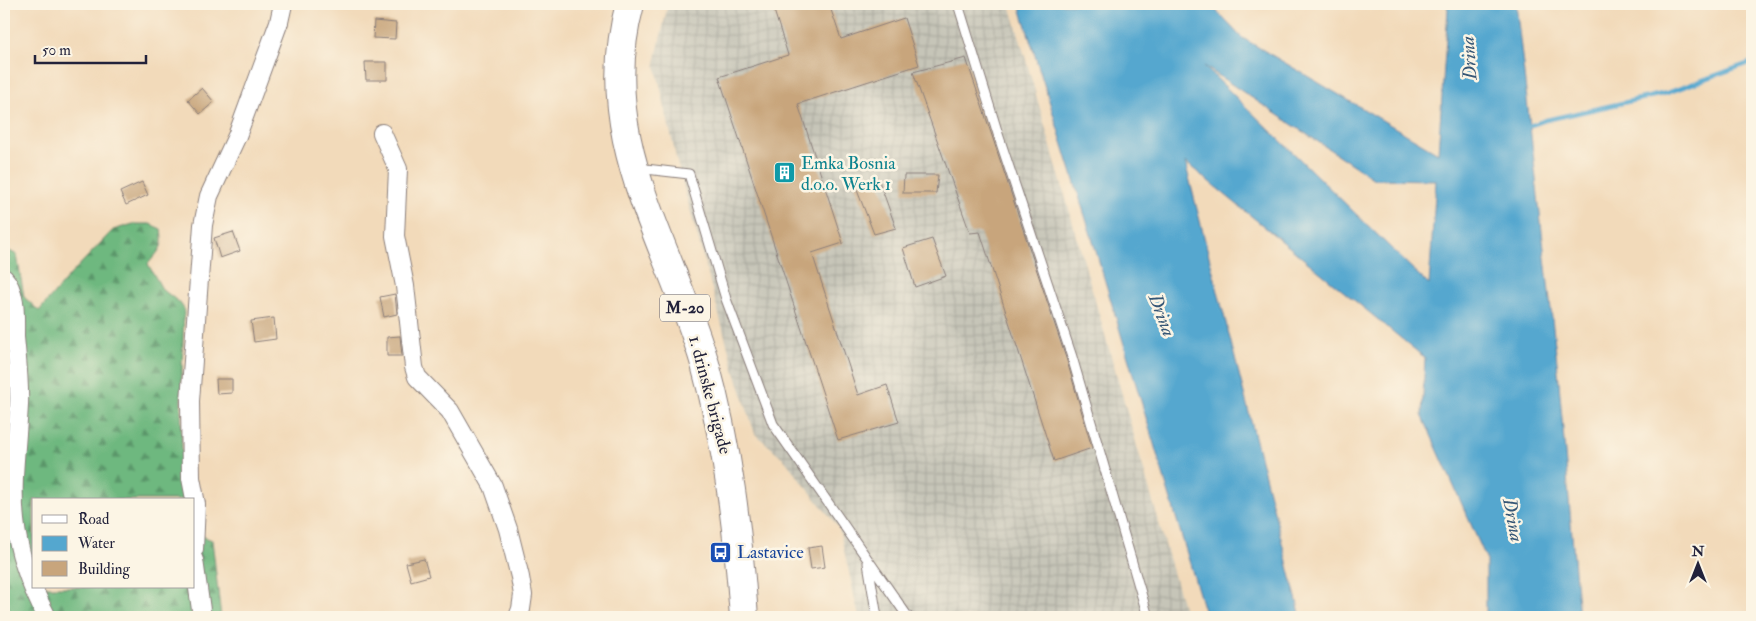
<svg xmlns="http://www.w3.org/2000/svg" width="1756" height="621" viewBox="0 0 1756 621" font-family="'IM FELL Double Pica',serif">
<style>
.industrial{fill:url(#industrial-grid)}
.forest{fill:url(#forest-firs);stroke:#486d5d}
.water{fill:#54a7cf;stroke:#3b6485;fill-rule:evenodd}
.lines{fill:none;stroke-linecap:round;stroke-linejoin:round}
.stream{stroke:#54a7cf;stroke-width:4.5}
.building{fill:#c8a57c}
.service-casing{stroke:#8a7e7a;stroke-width:11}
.minor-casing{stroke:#8a7e7a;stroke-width:20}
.primary-casing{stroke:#8a7e7a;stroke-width:30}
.service{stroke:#fff;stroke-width:9}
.minor{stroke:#fff;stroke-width:18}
.primary{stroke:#fff;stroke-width:28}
.labels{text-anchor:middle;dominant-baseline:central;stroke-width:5;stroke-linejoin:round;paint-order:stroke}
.shield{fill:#fcf5e5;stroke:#63616e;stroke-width:1}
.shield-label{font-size:16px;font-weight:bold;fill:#22223b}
.culture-label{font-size:18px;fill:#0d838f;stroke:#fcf5e5;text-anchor:start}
.street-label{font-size:18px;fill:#22223b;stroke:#fcf5e5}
.transit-label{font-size:18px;fill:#164399;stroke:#fcf5e5;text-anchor:start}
.water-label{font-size:19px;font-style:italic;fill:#365776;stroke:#fcf5e5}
</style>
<defs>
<pattern id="industrial-grid" width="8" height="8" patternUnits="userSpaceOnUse" patternTransform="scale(1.25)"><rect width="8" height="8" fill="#c6c5b8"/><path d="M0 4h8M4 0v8" fill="none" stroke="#aaa99f"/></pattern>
<pattern id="forest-firs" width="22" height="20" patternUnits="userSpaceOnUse" patternTransform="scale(1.25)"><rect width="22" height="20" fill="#6eb87f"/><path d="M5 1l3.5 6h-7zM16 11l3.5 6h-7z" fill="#5a9569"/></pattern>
</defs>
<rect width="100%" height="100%" fill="#fcf5e5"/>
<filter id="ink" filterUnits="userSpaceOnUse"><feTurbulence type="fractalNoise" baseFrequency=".02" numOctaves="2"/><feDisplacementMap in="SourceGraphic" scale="10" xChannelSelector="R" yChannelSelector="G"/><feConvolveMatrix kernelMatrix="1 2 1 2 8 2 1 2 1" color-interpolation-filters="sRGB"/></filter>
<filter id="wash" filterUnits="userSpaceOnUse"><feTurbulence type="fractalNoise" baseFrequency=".0096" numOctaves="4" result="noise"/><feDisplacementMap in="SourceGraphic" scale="20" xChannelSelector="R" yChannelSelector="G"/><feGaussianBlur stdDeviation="1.12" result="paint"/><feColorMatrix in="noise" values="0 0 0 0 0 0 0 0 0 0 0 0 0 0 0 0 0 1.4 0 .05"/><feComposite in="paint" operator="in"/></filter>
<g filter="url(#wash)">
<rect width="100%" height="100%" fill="#f2daba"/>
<path class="industrial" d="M668 4H1010L1186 617H859L839 528 783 458 755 434 734 369 677 162 655 63Z"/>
<path class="forest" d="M133 224H150L161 229C164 249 160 249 148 264L162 289 180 303 184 309 181 401 183 500H34V587H194V533L212 540 221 617H4V248L17 255 24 297 39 311 69 276 113 230Z"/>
<path class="water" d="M1019 4H1210L1241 37 1438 153 1448 9 1446 4H1516L1558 371 1579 617H1486V558L1422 415 1425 358 1185 162 1301 617H1206L1095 248ZM1204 66 1374 179 1436 180 1429 285Z"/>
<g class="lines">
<path class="stream" d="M1526 127 1546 120 1667 93 1752 62"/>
</g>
<g id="blocks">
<path class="building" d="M772 4H829L841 39 904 18 919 65 798 104 843 243 812 253 858 395 887 385 899 422 838 440 719 77 788 55Z
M374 21 396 23 395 39 373 38Z
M966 58 1067 361 1092 448 1054 461 980 232 970 233 913 72Z
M365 62H387V80H366Z
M202 88 214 102 200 114 188 100Z
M904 175H938L936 193H903Z
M878 178 896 228 874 234 855 185Z
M142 182 148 195 126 205 120 192Z
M233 232 240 251 220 258 214 238Z
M932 239 946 276 915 287 903 248Z
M395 294 397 314 384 317 380 297Z
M274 318 276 339 254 342 251 321Z
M400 336 402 356H387V337Z
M216 379H232V393L217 394Z
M822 546 825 567 811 569 808 548Z
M424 559 429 576 411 581 406 563Z"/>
</g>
</g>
<g filter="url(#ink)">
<use href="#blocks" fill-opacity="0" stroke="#8a7e7a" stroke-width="1"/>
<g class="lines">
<defs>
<path id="service" d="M958 4 998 134 1072 357 1148 617
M637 168 689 174 726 299 773 424 908 617
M868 563 877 617"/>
<path id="minor" d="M382 133 398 169 395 236 405 286 414 367 417 377 450 411 493 486 508 529 520 577 523 595 521 609 518 617
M4 278C17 292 15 318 15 337 17 359 20 383 19 405 17 444 11 482 15 520 18 555 31 587 47 617
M194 549 196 504 191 478 190 401 203 225 209 196 237 136 279 22 283 4
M194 560 202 617"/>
<path id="primary" d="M630 4C593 139 669 240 705 364 728 447 738 531 744 617"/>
</defs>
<use href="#service" class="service-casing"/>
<use href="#minor" class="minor-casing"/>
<use href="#primary" class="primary-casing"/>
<use href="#service" class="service"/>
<use href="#minor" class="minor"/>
<use href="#primary" class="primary"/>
</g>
</g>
<defs>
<symbol id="building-square" viewBox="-11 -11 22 22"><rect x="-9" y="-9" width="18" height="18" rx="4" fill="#0f9aa8" stroke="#fcf5e5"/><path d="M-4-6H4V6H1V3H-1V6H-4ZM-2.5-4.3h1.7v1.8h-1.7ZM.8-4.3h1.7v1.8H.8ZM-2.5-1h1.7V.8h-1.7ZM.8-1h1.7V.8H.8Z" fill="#fff"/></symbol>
<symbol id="bus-square" viewBox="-11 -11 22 22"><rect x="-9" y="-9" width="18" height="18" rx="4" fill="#1a4fb4" stroke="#fcf5e5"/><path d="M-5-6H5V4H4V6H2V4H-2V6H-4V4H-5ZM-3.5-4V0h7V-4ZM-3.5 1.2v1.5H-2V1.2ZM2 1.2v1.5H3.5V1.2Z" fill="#fff"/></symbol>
</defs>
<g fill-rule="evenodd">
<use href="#building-square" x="772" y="160" width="25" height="25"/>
<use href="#bus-square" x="708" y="540" width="25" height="25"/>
</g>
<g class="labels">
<rect class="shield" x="660" y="294.5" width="50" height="27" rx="4"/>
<g class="shield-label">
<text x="685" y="308">M-20</text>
</g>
<g class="culture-label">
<text x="801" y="163">Emka Bosnia<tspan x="801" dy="21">d.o.o. Werk 1</tspan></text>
</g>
<g class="street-label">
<text transform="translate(710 395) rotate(75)">1. drinske brigade</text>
</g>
<g class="transit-label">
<text x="737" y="552">Lastavice</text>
</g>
<g class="water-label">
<text transform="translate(1469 58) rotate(-94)">Drina</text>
<text transform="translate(1162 315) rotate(69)">Drina</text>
<text transform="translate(1513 520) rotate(79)">Drina</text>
</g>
</g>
<rect width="1756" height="621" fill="none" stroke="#fcf5e5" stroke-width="20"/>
<rect x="32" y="498" width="162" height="90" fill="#fcf5e5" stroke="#a5a1a1"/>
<rect x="42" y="515" width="25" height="8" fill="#ffffff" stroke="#a5a1a1"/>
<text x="78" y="524" font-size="15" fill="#22223b">Road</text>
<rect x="42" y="536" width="25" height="15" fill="#54a7cf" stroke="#a5a1a1"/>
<text x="78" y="548" font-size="15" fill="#22223b">Water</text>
<rect x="42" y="561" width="25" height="15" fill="#c8a57c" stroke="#a5a1a1"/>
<text x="78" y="574" font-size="15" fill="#22223b">Building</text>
<g transform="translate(1698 564)" stroke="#fcf5e5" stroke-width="4" paint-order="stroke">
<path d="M0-4L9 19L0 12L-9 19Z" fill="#22223b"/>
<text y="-8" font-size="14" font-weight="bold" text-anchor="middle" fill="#22223b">N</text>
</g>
<path d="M35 55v8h111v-8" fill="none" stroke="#22223b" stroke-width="2.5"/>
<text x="42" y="55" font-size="15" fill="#22223b" stroke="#fcf5e5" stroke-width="4" paint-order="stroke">50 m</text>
</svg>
